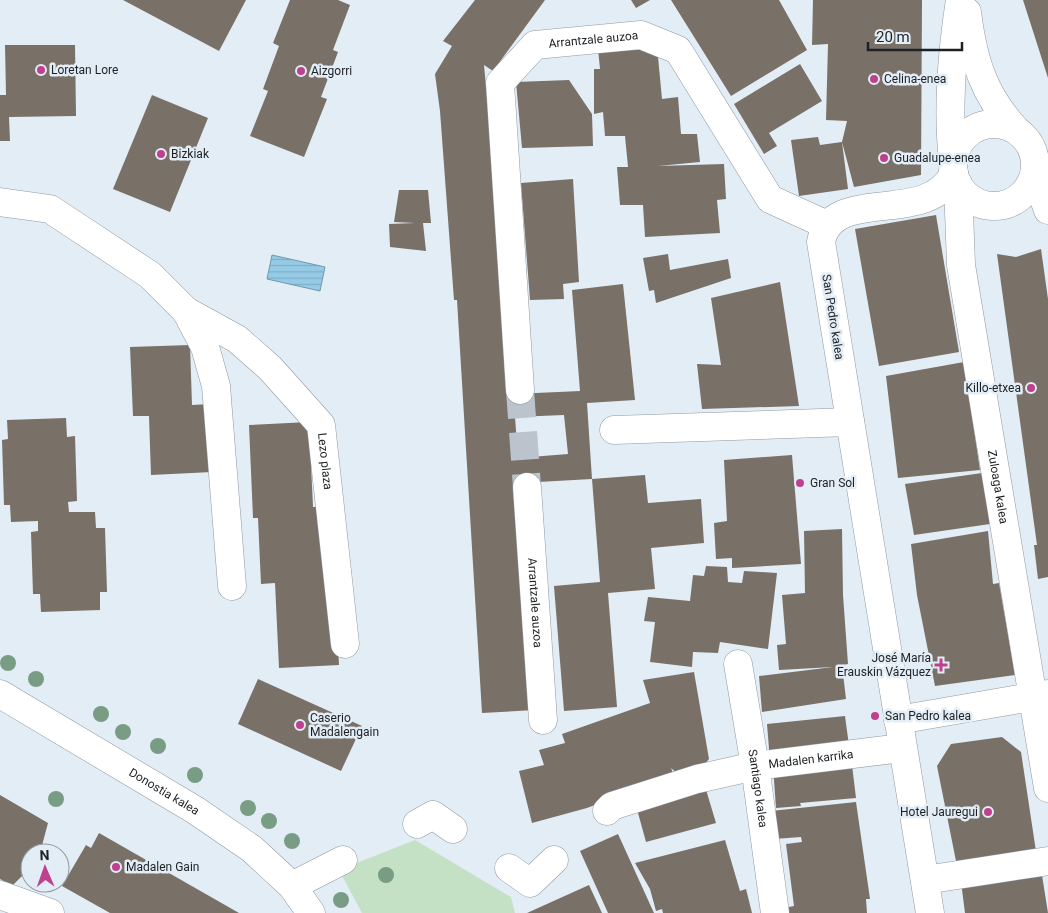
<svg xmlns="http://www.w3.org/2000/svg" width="1048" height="913" viewBox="0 0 1048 913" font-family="Roboto,sans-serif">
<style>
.green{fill:#c4e1c5}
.water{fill:url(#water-rules);stroke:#7198ac}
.building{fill:#797068;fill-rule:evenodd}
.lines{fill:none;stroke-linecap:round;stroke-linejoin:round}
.minor-tunnel{stroke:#bbc4cc;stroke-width:28;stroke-dasharray:28 14;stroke-linecap:butt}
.minor-casing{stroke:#9099a1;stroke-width:29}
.minor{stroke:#fff;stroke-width:28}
.tree{fill:#799c85}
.poi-dot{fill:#bf418e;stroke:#e3edf6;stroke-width:2}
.labels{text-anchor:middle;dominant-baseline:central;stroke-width:5;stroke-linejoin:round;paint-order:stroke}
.street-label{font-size:12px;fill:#1d2124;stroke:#e3edf6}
.poi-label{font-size:12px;fill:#1d2124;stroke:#e3edf6;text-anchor:start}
</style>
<defs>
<pattern id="water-rules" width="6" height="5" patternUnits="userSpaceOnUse" patternTransform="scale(1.25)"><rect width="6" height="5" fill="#95cbe7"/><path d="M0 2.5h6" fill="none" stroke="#80aec6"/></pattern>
</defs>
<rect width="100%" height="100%" fill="#e3edf6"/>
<path class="green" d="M415 840 511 897 515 913H362L339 870Z"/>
<path class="water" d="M272 255 325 267 320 291 267 279Z"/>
<path class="building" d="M123 0H246L219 51Z
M290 0H338L350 5 333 50 338 52 321 97 327 99 304 157 250 136 268 91 263 89 279 46 273 43Z
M475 0H545L493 71 484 65 514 394 580 391 572 290 623 284 635 400 587 403 592 479 520 483 535 710 482 713 457 300H454L440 111 435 74 452 46 443 41ZM564 415 568 454 518 458 515 417Z
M631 0H650L636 8Z
M671 0H779L807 50 731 96Z
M813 0H922L921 175 854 187 842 142 847 121 826 120 828 44 812 45Z
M1023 0H1048V78Z
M5 45H75L76 116 9 117 10 141H0V95H6Z
M636 47 658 57 662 99 678 97 681 134H697L700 162 658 166 724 164 726 199 717 200 720 233 645 237 643 205H620L617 167H628L625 136H605L603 112 594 114V69H600L598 49Z
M800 64 822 101 769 133 777 146 764 154 734 104Z
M569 80 592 114 593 146 522 148 516 82Z
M152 95 208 118 170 212 113 189Z
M818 137 820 145 842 142 848 189 799 196 791 140Z
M573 179 579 282 563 284 564 299 530 300 521 183Z
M399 190H428L431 223H423L426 251 390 247 389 224 415 223 394 222Z
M936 215 959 352 879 366 855 229Z
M1041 249 1048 299V577L1038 579 1034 545H1037L997 254 1016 257Z
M668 254 670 270 728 259 731 278 656 303 654 290 649 291 643 258Z
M780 282 799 406 702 409 697 364 721 365 711 298Z
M190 345 192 405 210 404 212 472 151 475 149 416H133L130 347Z
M964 362 980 470 898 478 886 376Z
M66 418 67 437 75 436 77 501 68 502 69 512H95L96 528H105L107 592H100V610L41 612 40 594H33L31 532 38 531V521L11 522 10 505H4L2 440 8 439 7 420Z
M309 422 313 507H322L334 571 339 665 279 668 275 583 261 584 258 518H253L249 425Z
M792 455 801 564 732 568V558L716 559 714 523 727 521 724 460Z
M982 473 990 524 914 535 905 484Z
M645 475 648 503 701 499 704 543 651 548 655 589 608 593 617 707 564 711 554 586 600 582 592 479Z
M842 529 843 595 848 664 842 665 846 699 762 712 759 676 833 667 779 670 777 645 786 644 782 595 805 593 804 531Z
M988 531 993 584 999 583 1015 675 935 686 917 595 911 544Z
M706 566 727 567 728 582 742 583 744 571 777 573 768 649 720 642 718 653 693 652 692 667 650 662 655 622 644 621 648 597 690 601 693 575 704 576Z
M694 672 709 759 698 772 679 775 671 768 674 775 587 808 532 823 519 771 544 765 539 750 565 743 562 734 650 703 643 680Z
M258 679 362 726 341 771 238 724Z
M845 716 850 753 770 761 767 724Z
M1002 737 1021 752 1037 858 958 871 937 766 951 744Z
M851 757 856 798 800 803 801 806 776 808 773 766Z
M704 783 716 823 646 842 635 802Z
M0 795 48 823 40 853H30V868L12 886 0 879Z
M856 802 870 899H866L867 913H785L784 908 794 906 786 844 802 842 801 837 774 839 771 811Z
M99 833 239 913H110L62 886 86 845 91 848Z
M618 834 654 913H608L580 851Z
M725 840 740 891 746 889 752 913H663L662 909 656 911 650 889 635 863Z
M1041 869 1048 913H965L961 882Z
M589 885 602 913H527Z"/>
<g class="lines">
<path class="minor-tunnel" d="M520 390 527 487"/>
<defs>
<g id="minor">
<path d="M967 12C973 60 983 94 1016 130"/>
<circle cx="994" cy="165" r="41"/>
<path d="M953 161C947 108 952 52 960 0"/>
<path d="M1036 167 1038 182 1048 210"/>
<path id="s1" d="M958 184 961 265 1048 788"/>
<path d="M0 202 50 209 150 275 186 311 205 347 216 386 232 586"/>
<path id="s2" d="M186 311 237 339 270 368 321 425 345 644"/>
<path id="s3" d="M520 390 500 83 535 45 641 35 678 50 770 199 827 225"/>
<path d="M614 430 850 422"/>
<path id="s4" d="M527 487 543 720"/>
<path id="s5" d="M738 664 755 766 775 913"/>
<path id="s6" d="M0 694 195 810 252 849 292 886 311 913"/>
<path d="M898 720 1048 694"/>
<path id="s7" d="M607 811 612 806 697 779 755 766 902 748"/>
<path d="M417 824 433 815 453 829"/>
<path d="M509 868 530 883 554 860"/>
<path d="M925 880 1048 861"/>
<path d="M292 886 343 860"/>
<path d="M0 895 50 913"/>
<path d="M930 913 821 242C831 184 928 228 954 173"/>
</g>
</defs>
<use href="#minor" class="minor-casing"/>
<use href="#minor" class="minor"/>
</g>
<g class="tree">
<circle cx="8" cy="663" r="8"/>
<circle cx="36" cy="679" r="8"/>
<circle cx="101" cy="714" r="8"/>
<circle cx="123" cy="732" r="8"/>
<circle cx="158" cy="746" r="8"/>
<circle cx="195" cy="775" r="8"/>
<circle cx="56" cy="799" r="8"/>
<circle cx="248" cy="808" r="8"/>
<circle cx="269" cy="821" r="8"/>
<circle cx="292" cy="841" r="8"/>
<circle cx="386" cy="875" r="8"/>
<circle cx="341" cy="900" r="8"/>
</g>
<g class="poi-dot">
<circle cx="41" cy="70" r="5"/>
<circle cx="301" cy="71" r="5"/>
<circle cx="874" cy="79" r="5"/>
<circle cx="161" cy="154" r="5"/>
<circle cx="884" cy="158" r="5"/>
<circle cx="1031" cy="388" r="5"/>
<circle cx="800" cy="483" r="5"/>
<path d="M938.5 657.5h5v5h5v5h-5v5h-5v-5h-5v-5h5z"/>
<circle cx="875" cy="716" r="5"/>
<circle cx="300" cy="725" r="5"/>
<circle cx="988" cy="812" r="5"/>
<circle cx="116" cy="867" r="5"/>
</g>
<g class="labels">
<g class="street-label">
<text stroke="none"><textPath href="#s3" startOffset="418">Arrantzale auzoa</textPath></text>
<text transform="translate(833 317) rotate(81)">San Pedro kalea</text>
<text stroke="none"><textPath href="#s2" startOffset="215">Lezo plaza</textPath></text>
<text stroke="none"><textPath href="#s1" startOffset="306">Zuloaga kalea</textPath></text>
<text stroke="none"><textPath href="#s4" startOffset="116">Arrantzale auzoa</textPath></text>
<text stroke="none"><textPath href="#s7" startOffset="212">Madalen karrika</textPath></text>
<text stroke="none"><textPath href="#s5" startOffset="126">Santiago kalea</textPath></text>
<text stroke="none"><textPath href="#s6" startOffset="191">Donostia kalea</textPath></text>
</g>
<g class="poi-label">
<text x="51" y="70">Loretan Lore</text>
<text x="311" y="71">Aizgorri</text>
<text x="884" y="79">Celina-enea</text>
<text x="171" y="154">Bizkiak</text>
<text x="894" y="158">Guadalupe-enea</text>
<text x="1021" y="388" text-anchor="end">Killo-etxea</text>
<text x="810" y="483">Gran Sol</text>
<text x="931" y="658" text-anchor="end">José María<tspan x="931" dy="14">Erauskin Vázquez</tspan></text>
<text x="885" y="716">San Pedro kalea</text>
<text x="310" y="718">Caserio<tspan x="310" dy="14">Madalengain</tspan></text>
<text x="978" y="812" text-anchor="end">Hotel Jauregui</text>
<text x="126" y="867">Madalen Gain</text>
</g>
</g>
<g transform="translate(45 868) rotate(358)"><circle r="24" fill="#e3edf6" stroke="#949ba2"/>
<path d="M0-4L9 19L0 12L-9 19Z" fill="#bf418e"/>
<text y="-8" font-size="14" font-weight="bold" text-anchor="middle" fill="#1d2124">N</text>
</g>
<path d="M868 42v8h94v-8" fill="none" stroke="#1d2124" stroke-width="2.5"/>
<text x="876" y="42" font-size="15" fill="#1d2124" stroke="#e3edf6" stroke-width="4" paint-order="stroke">20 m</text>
</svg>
